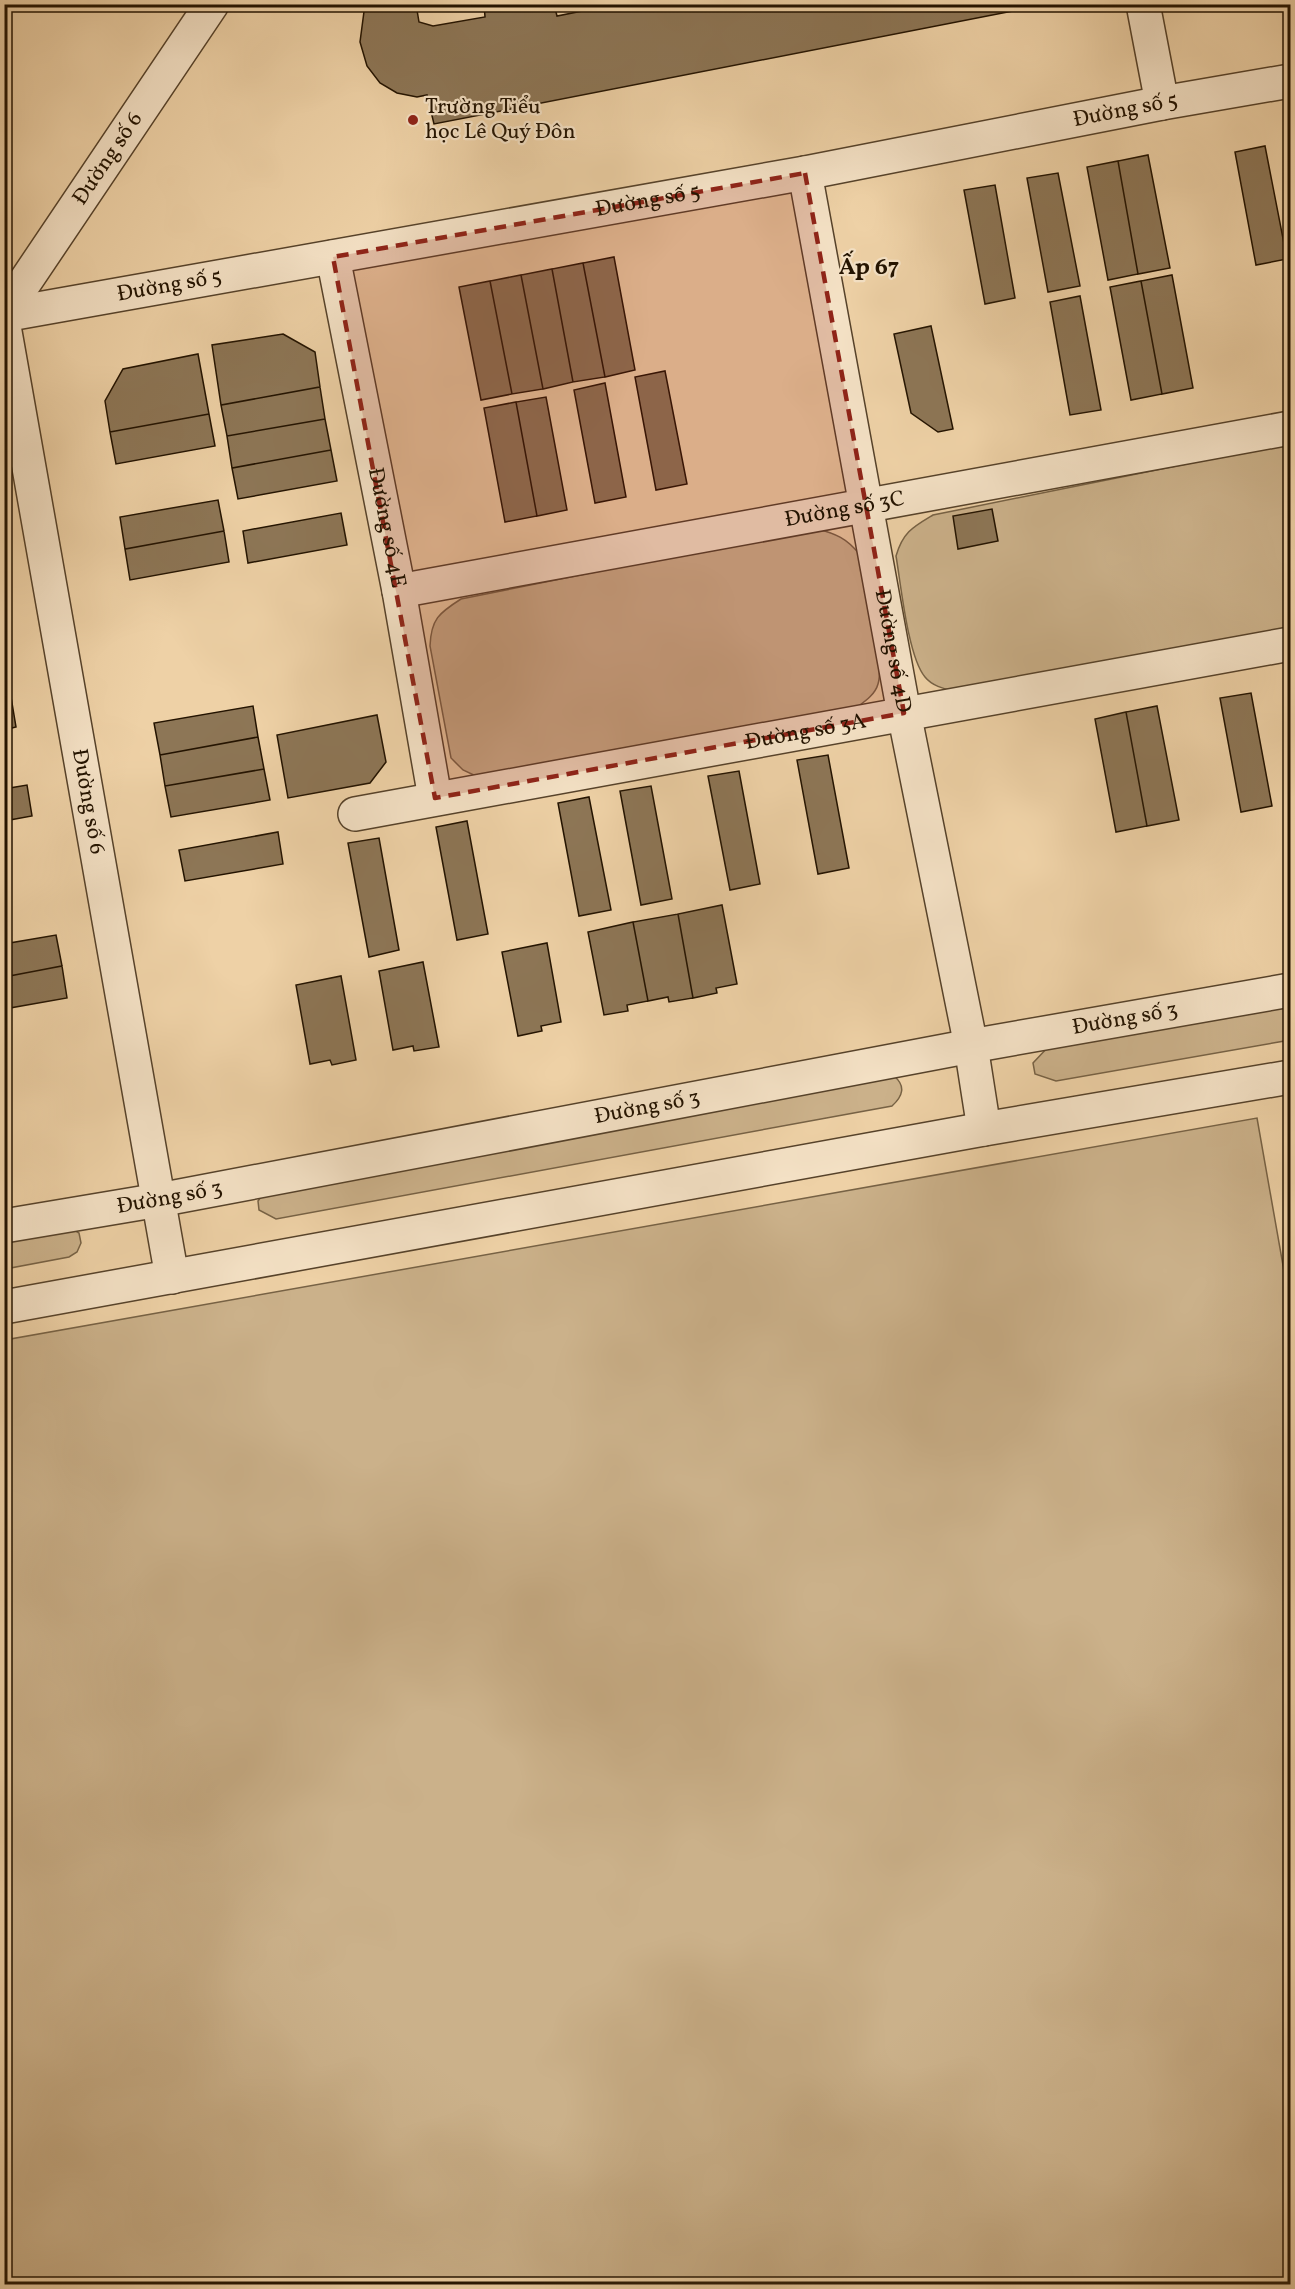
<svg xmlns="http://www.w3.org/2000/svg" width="1295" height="2289" viewBox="0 0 1295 2289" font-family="Vollkorn,serif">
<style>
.green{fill:#cbb18a;stroke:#776245;stroke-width:1.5}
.building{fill:#8d7656;stroke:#231300;stroke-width:1.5}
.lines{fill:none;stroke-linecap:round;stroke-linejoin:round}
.minor-casing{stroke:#56422a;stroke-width:36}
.minor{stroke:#f4e1c5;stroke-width:33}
.marked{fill:#8f2418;fill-opacity:0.2;stroke:#8f2418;stroke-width:4.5;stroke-dasharray:12 8;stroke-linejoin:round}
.poi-dot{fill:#8f2418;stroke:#f4e1c5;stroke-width:2}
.labels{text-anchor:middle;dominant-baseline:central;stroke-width:4.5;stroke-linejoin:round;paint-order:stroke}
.poi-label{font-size:22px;fill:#231300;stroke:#f4e1c5;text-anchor:start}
.street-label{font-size:22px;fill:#231300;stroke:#f4e1c5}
.neighbourhood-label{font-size:24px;font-weight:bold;fill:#231300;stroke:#f4e1c5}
</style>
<rect width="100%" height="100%" fill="#eed1a6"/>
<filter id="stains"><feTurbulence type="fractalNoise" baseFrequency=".00333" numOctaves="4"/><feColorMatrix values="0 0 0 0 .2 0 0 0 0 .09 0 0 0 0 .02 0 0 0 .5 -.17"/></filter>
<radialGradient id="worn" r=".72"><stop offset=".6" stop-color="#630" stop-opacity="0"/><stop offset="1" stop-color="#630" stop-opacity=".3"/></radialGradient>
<path class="green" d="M1290 443V632L958 692C946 689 933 687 925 677 908 657 901 585 896 556 903 532 913 527 933 515Z
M815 528C836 534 847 538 860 555 865 582 885 662 878 684 875 695 864 702 856 708L480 778 463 770 451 758 430 646C431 619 439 613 461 599Z
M1290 1004V1040L1056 1081 1035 1074 1033 1063 1050 1045Z
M894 1076C906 1086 903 1096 892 1106L276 1219 259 1210 258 1201 263 1194Z
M1257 1118 1290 1305V2284H5V1340Z
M71 1228 79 1233 81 1243 77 1252 69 1257 5 1269V1237Z"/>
<path class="building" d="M365 4H420L417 10 419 22 433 26 485 17 484 4H554L557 16 617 4H1017L1018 10 434 124 427 95 417 97 397 93 380 83 367 66 360 42Z
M1265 146 1287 259 1256 265 1235 152Z
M1148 155 1170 268 1138 274 1118 161Z
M1118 161 1138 274 1108 280 1087 167Z
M1058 173 1080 286 1048 292 1027 178Z
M995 185 1015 298 985 304 964 190Z
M614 257 635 370 605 377 583 263Z
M583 263 605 377 573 382 552 269Z
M552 269 573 382 543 389 521 275Z
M521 275 543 389 512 394 490 281Z
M1172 275 1193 388 1162 394 1141 281Z
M490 281 512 394 481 400 459 287Z
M1141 281 1162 394 1131 400 1110 287Z
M1080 296 1101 410 1070 415 1050 302Z
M931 326 953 429 938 432 911 413 894 334Z
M283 334 315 352 320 387 221 405 212 345Z
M198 354 209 414 110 432 105 401 123 369Z
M665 371 687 484 656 490 635 377Z
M605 383 626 497 595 503 574 390Z
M320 387 325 419 227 436 221 405Z
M546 397 567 510 537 516 516 402Z
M516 402 537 516 505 522 484 408Z
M209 414 215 446 116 464 110 432Z
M325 419 331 450 232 468 227 436Z
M331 450 337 481 238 499 232 468Z
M218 500 224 531 125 549 120 517Z
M992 509 998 541 958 549 953 516Z
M341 513 347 545 248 563 243 531Z
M224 531 229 562 130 580 125 549Z
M4 665 11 697 4 698Z
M1251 693 1272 806 1241 812 1220 698Z
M11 697 16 727 4 730V698Z
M253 706 258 737 160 755 154 723Z
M1157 706 1179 820 1147 826 1126 712Z
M1126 712 1147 826 1116 832 1095 719Z
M377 715 386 762 370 783 288 798 277 735Z
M258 737 264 769 165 786 160 755Z
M828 755 849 868 818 874 797 760Z
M264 769 270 800 171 817 165 786Z
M739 771 760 884 730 890 708 776Z
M27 785 32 816 4 821V789Z
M651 786 672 899 641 905 620 791Z
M589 797 611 910 579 916 558 803Z
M467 821 488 934 457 940 436 827Z
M278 832 283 864 185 881 179 850Z
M379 838 399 950 369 957 348 843Z
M722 905 737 984 716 988 717 993 693 998 678 914Z
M678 914 693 998 669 1002 668 997 648 1001 633 922Z
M633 922 648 1001 627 1005 628 1011 604 1015 588 932Z
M56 935 62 966 4 977V944Z
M547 943 561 1022 541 1026 542 1031 518 1036 502 952Z
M423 962 439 1047 414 1051 413 1046 393 1050 379 971Z
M62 966 67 998 4 1009V977Z
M341 976 356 1060 332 1065 330 1060 310 1064 296 985Z"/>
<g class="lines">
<defs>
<g id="minor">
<path d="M1143 4 1162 103"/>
<path id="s1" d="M805 173 904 713 971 1046 984 1129"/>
<path id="s2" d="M333 257 399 591 435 798"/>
<path id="s3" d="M4 313 212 4"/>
<path id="s4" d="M4 315 805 173 1162 103 1290 81"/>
<path id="s5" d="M4 326 172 1277"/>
<path id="s6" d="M399 591 1290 428"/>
<path id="s7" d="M355 814 1290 644"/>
<path id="s8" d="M4 1226 159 1200 971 1046 1290 990"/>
<path d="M4 1307 984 1129 1290 1077"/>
</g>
</defs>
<use href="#minor" class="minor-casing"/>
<use href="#minor" class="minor"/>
</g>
<path class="marked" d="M805 173 904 713 435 798 333 257Z"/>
<circle class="poi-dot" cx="413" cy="120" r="6"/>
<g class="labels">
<g class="poi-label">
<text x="425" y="107">Trường Tiểu<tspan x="425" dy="25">học Lê Quý Đôn</tspan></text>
</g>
<g class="street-label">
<text stroke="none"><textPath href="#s4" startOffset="1140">Đường số 5</textPath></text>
<text stroke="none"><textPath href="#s3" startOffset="186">Đường số 6</textPath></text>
<text stroke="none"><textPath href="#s4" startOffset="654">Đường số 5</textPath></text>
<text stroke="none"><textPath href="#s4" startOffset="168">Đường số 5</textPath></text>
<text stroke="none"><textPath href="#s6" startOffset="453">Đường số 3C</textPath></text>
<text stroke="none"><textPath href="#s2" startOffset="276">Đường số 4E</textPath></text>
<text stroke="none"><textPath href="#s1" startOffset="486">Đường số 4D</textPath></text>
<text stroke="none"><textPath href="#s7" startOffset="458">Đường số 3A</textPath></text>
<text stroke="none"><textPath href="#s5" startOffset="483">Đường số 6</textPath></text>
<text stroke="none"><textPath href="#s8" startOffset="1140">Đường số 3</textPath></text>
<text stroke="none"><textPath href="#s8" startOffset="654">Đường số 3</textPath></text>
<text stroke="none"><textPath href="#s8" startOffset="168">Đường số 3</textPath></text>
</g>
<g class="neighbourhood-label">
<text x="869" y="268">Ấp 67</text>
</g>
</g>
<rect width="1295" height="2289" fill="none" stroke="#eed1a6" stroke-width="24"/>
<rect x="6" y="6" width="1283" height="2277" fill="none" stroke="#231300" stroke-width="3"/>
<rect x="12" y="12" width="1271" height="2265" fill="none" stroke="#231300" stroke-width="1.5"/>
<rect width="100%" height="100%" filter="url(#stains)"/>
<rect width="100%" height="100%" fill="url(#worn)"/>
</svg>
